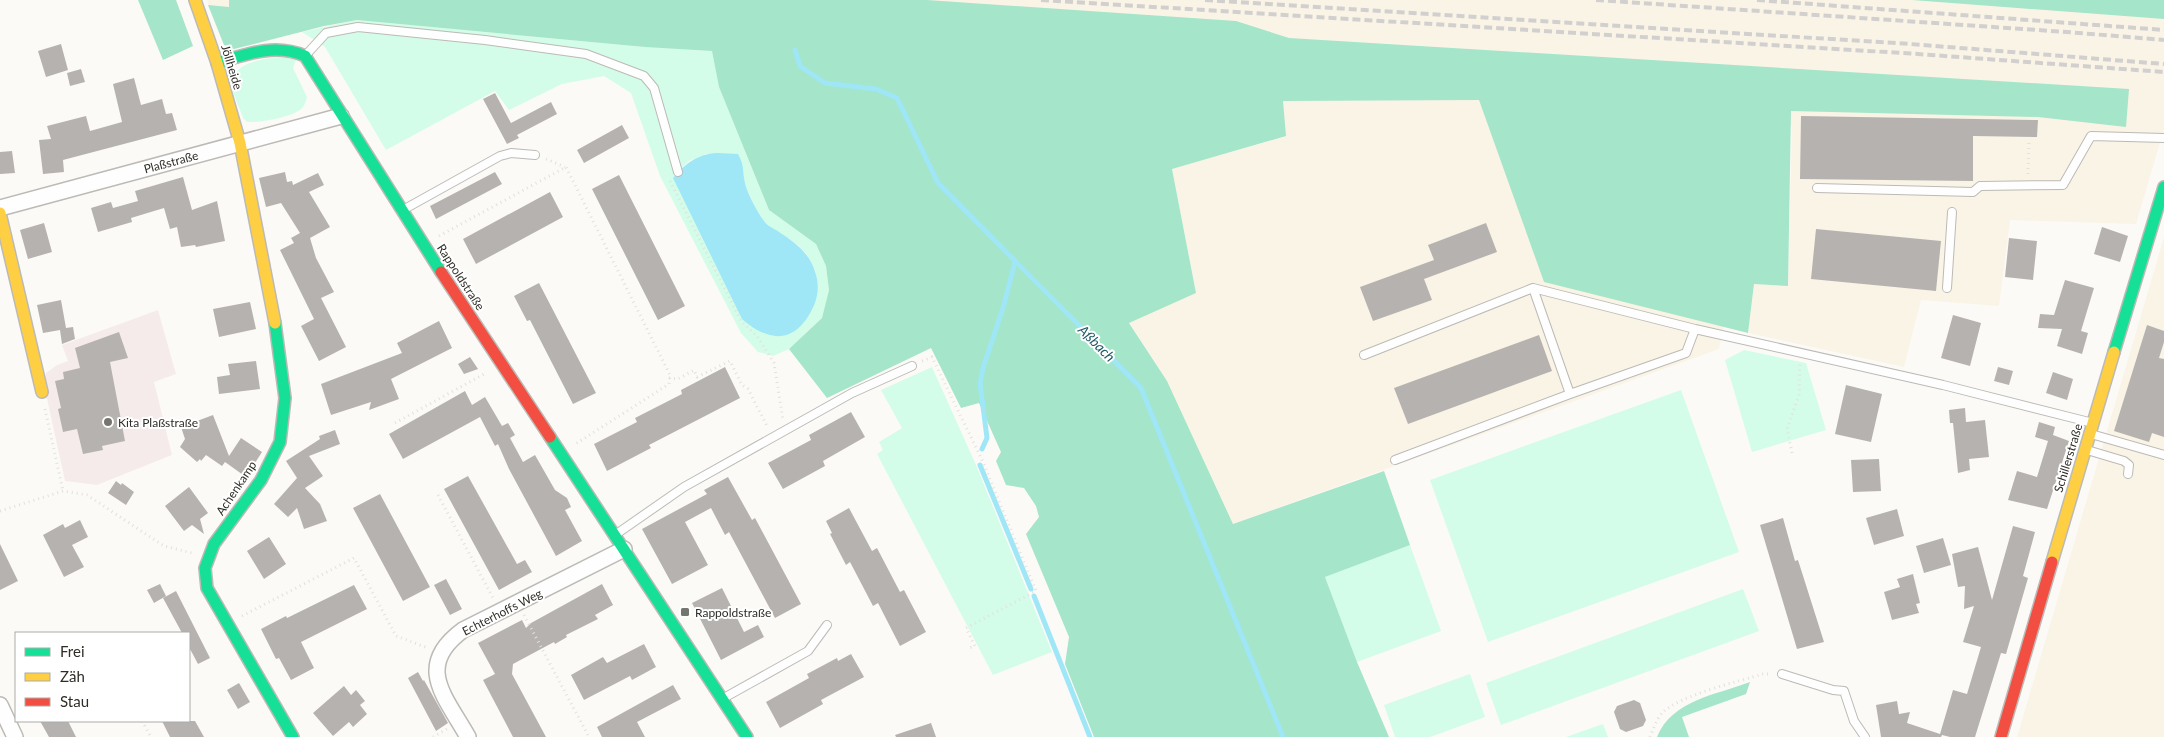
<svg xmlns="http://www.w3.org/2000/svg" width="2164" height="737" viewBox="0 0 2164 737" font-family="Lato,sans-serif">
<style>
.commercial{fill:#f5ebeb}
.built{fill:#faf4e6}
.green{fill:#d3fde8;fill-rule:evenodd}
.forest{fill:#a5e5c9}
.water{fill:#9fe6f7}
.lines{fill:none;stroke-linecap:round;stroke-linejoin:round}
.stream{stroke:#9fe6f7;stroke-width:5}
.building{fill:#b6b2b0}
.lane-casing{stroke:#bcbab6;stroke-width:10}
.street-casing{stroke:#bcbab6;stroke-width:18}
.fast-casing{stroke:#bcbab6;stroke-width:14}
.slow-casing{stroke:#bcbab6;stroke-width:14}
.jam-casing{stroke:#bcbab6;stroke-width:14}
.path{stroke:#e2e0df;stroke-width:3;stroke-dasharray:1 4;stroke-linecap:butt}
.lane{stroke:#fffefe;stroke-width:8}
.street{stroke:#fffefe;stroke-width:15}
.fast{stroke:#16e098;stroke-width:11}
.slow{stroke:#ffcf43;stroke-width:11}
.jam{stroke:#f24e42;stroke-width:11}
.rail{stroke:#d2d0cf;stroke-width:4;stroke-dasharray:8 4;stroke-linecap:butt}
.poi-dot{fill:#777570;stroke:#fff;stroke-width:2}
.labels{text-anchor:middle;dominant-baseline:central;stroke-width:4;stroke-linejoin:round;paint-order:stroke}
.street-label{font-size:12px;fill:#2f2d27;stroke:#fff}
.poi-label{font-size:12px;fill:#2f2d27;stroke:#fff;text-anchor:start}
.water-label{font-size:14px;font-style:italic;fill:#205a67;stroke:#fff}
</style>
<rect width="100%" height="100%" fill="#fcfaf7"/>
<path class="commercial" d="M158 310 176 374 154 382 172 455 97 485 65 481 44 385 46 373 57 365 68 361 62 345Z"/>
<path class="built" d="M207 0H2164V129L2136 224 2010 220 1999 306 1921 300 1904 367 1748 333 1754 284 1788 286 1792 125 1544 282 1724 327 1719 349 1233 524 1167 381 1129 322 1196 293 1172 169 1284 137 324 26 302 32 224 45Z
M2164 237V737H2017Z"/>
<path class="green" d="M357 20 645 47 712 51 719 87 769 210 816 244 826 266 829 290 822 318 789 349 773 356 758 352 741 333 660 176 631 93 604 76 562 84 509 110 495 91 386 150 325 47 302 32ZM706 154H738C745 166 742 172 745 184 747 192 759 215 764 222 774 233 792 238 802 249 826 275 819 309 795 331L678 172 689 161Z
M284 57 296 60 293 68 307 97C306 101 305 105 302 108 294 117 259 123 247 122L243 118C240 108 232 94 232 84 233 61 267 58 284 57Z
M1744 350 1806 363 1826 430 1752 452 1725 360Z
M932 367 976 465 1052 652 993 675 877 454 883 450 879 442 902 428 881 390Z
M1681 390 1739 552 1488 642 1430 480Z
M1410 545 1441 631 1357 662 1325 577Z
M1743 589 1759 631 1501 725 1486 683Z
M1470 674 1485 717 1430 737H1395L1384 705Z
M1603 724 1608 737H1566Z"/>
<path class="forest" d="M138 0H176L193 46 163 60Z
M229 0H927L1236 21 1289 38 2129 89 2126 127 2038 117 1791 111 1788 286 1754 284 1748 333 1544 282 1479 100 1283 101 1286 136 1172 169 1196 293 1129 323 1167 381 1233 524 1384 471 1410 545 1325 577 1357 662 1389 737H1094L1065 664 1069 637 1026 534 1039 517 1036 506 1024 488 1006 485 996 461 1001 452 979 403 961 408 931 348 827 398 789 349 822 318 829 290 826 266 816 244 769 210 719 87 712 51 645 47 357 20 324 26 234 49 224 45 208 5 229 7Z
M1912 0H2164V19Z
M1750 682 1746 694 1682 717 1689 737H1657C1672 700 1716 695 1750 682Z"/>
<path class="water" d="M717 153 738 154C745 166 742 171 745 183 747 193 758 213 764 221 767 226 775 229 779 232 796 243 811 254 816 275 820 289 817 302 809 315 791 345 766 340 742 319L673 178C685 164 697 154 717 153Z"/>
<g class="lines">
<path class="stream" d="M795 50 800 66 825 83 876 89 897 98 938 183 1141 388 1283 737
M982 449 987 438 980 383 983 368 1003 308 1015 262
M980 465 1031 589
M1034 596 1090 737"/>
</g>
<path class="building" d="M61 44 68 70 46 77 38 51Z
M81 69 85 82 70 86 67 73Z
M134 78 141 105 162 99 166 114 172 113 177 130 63 160 64 172 43 174 39 140 51 139 47 126 86 116 90 131 122 122 113 84Z
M495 93 511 123 551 102 557 114 517 135 519 138 507 144 483 99Z
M1801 116 2038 120 2037 137 1973 136V181L1800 179Z
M622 125 629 138 584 163 577 150Z
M12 151 15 173 0 174V152Z
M285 172 287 182 292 181 293 185 318 173 324 185 309 192 330 227 310 238 316 258 334 292 321 298 346 347 319 361 301 326 314 319 280 250 294 243 291 238 300 233 281 203 266 207 259 178Z
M495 172 502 184 436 219 430 206Z
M619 175 685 306 658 320 592 189Z
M183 177 192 210 217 201 225 241 196 247 195 245 181 247 177 227 170 229 164 208 131 218 132 222 98 232 91 208 111 202 113 208 138 201 135 191Z
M550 192 563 217 476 264 463 239Z
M44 223 52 252 28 259 20 230Z
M1486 223 1497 252 1424 279 1432 300 1373 321 1360 287 1434 260 1428 245Z
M2102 227 2128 236 2120 262 2094 254Z
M1816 229 1941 241 1936 291 1811 279Z
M2009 238 2037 241 2033 280 2005 277Z
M2065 280 2094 288 2081 331 2088 333 2082 354 2057 346 2062 329 2038 328 2040 314 2054 315Z
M539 283 596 393 573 404 530 320 527 321 514 296Z
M61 300 66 328 73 327 75 339 62 344 60 330 43 333 37 305Z
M250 302 256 329 219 337 213 309Z
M1953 315 1981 323 1970 366 1941 358Z
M439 321 452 348 391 379 399 399 369 410 371 402 331 415 321 384 402 353 397 343Z
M2147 325 2164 331V342L2159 358 2164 359V437L2152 433 2149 442 2114 431Z
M119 332 128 358 110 362 125 441 102 446 103 450 83 454 77 429 63 432 58 409 61 408 55 381 64 379 63 372 80 368 75 348Z
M1539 335 1552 371 1408 424 1394 388Z
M470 357 478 369 464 374 458 364Z
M256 361 260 389 219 394 217 377 230 375 228 364Z
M725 367 740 398 649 445 651 448 607 471 594 444 637 422 635 418 682 394 681 390Z
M1998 367 2013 371 2009 385 1994 381Z
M2053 372 2073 379 2067 400 2046 393Z
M1846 385 1882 394 1871 442 1835 434Z
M465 391 472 405 485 397 502 426 508 423 515 435 510 438 523 462 535 455 555 490 567 498 571 507 565 510 582 541 556 556 509 469 498 444 495 446 480 417 403 459 389 434Z
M1965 408 1966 422 1985 420 1989 457 1969 459 1970 470 1958 473 1953 423H1950L1949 410Z
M851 412 865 437 823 461 825 466 783 489 768 463 811 440 809 435Z
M213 415 229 456 241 438 262 452 246 477 225 462 222 466 206 455 201 461 200 459 197 462 180 447 185 439 181 427Z
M2039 422 2055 427 2053 435 2069 441 2047 509 2008 500 2017 471 2037 477 2048 441 2035 437Z
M335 430 340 444 309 456 323 476 305 488 320 504 327 521 304 529 297 508 288 517 274 504 297 478 286 461 320 439 319 436Z
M1879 459 1881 491 1853 492 1851 460Z
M468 476 517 564 525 560 532 572 499 590 444 489Z
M728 477 752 520 755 518 801 604 775 618 729 532 725 535 711 508 685 522 708 565 672 584 642 529 707 494 704 490Z
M116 481 121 485 122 483 134 492 126 505 108 493Z
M189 487 208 513 200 519 204 534 192 525 184 531 165 506Z
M380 494 430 587 403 601 353 508Z
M849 508 872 551 877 548 900 592 904 590 926 632 900 646 878 603 873 606 850 562 846 565 830 534 832 533 826 521Z
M1897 509 1904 536 1874 545 1866 518Z
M1783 518 1795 561 1798 560 1824 642 1797 649 1760 525Z
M80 520 88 537 72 545 84 567 64 577 43 535 63 524 65 528Z
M2013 526 2035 532 2023 576 2028 578 2006 654 2001 653 1975 737H1950L1942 735 1941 737H1881L1876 705 1897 701 1899 714 1910 712 1907 723 1940 734 1953 690 1967 694 1981 647 1963 642 1974 606 1964 609 1965 586 1958 587 1952 554 1978 547 1992 600Z
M269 537 286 564 264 579 247 551Z
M1943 538 1951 565 1924 573 1916 546Z
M0 544 18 581 0 590Z
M1913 574 1920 603 1916 604 1919 613 1892 620 1884 592 1900 587 1897 579Z
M446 579 462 609 450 615 434 585Z
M160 584 166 596 154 603 147 590Z
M602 584 613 605 595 615 598 619 566 635 567 637 555 644 554 642 513 664 512 674 546 737H513L483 680 495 674 478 643 522 620 526 628 531 623Z
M354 585 367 609 301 642 314 668 291 680 279 658 276 659 261 629 286 616 287 618Z
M722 588 744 632 758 625 764 637 721 660 692 603Z
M176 591 210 658 198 664 189 647V633H182L163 598Z
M644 644 656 667 632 680 630 676 584 700 571 675 603 657 607 663Z
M851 654 864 677 821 700 823 704 780 728 766 702 809 678 807 674 837 658 838 661Z
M418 672 423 681 424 680 448 723 436 731 408 678Z
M239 683 250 702 238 709 227 690Z
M673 685 681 699 637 722 645 737H602L597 727Z
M344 686 351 695 356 690 365 701 360 705 367 714 353 727 349 722 333 736 313 713Z
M1634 700 1640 703 1646 720 1643 726 1626 732 1620 729 1614 712 1617 706Z
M40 721H68L76 737H49Z
M162 721H195L204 737H170Z
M931 723 936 737H896L895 735Z"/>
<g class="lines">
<defs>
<path id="lane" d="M305 56 326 33 358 27 485 40 586 54 644 76 654 88 678 172
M1817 188 1973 192 1980 186 2063 185 2091 136 2164 138
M401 211 500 156 511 153 535 155
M1533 288 1570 394
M1947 288 1952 212
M1364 355 1533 288 1695 329 1943 385 2093 423
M2091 434 2164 455
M2087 450 2124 461 2129 465 2128 474
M1395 460 1570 394 1686 353 1695 329
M615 535 684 487 852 393 912 366
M1782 674 1833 690 1844 691 1854 721 1865 737
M722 699 808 651 827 625"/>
<path id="street" d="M0 208 341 116
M0 705 15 737
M468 737C445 696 414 666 463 630L624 549"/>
<path id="fast" d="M217 63C247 54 275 43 305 56L441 272
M275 323 285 398 280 442 261 480 214 544 205 568 207 588 293 737
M2114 352 2164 187
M550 437 747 737"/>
<path id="slow" d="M195 0 217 63 240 143 275 323
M0 213 42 392
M2052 562 2114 352"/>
<path id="jam" d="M441 272 550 437
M2001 737 2052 562"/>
</defs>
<use href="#lane" class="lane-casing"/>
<use href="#street" class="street-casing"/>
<use href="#fast" class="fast-casing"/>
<use href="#slow" class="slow-casing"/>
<use href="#jam" class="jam-casing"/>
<path class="path" d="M546 159 565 167
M2028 174 2029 142
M670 181 741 321 757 336 774 363 783 420
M439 236 566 167 670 375 669 384 574 445
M922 361 932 357 982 460 1036 591 966 628 975 646 969 648
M669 378 678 379 694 370 697 377 730 361 742 385 748 389 768 428
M45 409 63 491
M395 423 486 373
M1792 453 1787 429 1799 395 1800 363
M438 495 493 598
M0 511 63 491 87 495 164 546 192 553
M524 615 589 737
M242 616 354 558 396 636 428 648
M142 721 151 737
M433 737 447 729
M1650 737C1653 729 1657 719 1662 713 1680 695 1737 682 1763 674H1772"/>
<use href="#lane" class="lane"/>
<use href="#street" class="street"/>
<use href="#fast" class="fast"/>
<use href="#slow" class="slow"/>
<use href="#jam" class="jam"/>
<path class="rail" d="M1041 0 1918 54 2164 72
M1205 0 1910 44 2164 64
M1596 0 2067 32 2164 40
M1757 0 2164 30"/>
</g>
<g class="poi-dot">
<circle cx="108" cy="422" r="5"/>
<rect x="680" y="607" width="10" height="10" rx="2.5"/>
</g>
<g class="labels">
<g class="street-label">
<text transform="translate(232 67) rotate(73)">Jöllheide</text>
<text transform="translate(171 162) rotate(-15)">Plaßstraße</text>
<text transform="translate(461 277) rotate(57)">Rappoldstraße</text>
<text transform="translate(2068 458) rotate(-73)">Schillerstraße</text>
<text transform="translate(236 488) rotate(-56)">Achenkamp</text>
<text transform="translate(502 612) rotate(-27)">Echterhoffs Weg</text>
</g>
<g class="poi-label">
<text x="118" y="422">Kita Plaßstraße</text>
<text x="695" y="612">Rappoldstraße</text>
</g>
<g class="water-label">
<text transform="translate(1097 343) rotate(45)">Aßbach</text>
</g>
</g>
<rect x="15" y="632" width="175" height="90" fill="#ffffff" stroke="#acaba9"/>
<rect x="25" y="648" width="25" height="8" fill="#16e098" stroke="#acaba9"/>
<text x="60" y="657" font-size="15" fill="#2f2d27">Frei</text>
<rect x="25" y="673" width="25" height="8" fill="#ffcf43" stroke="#acaba9"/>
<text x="60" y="682" font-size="15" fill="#2f2d27">Zäh</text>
<rect x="25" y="698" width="25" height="8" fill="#f24e42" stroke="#acaba9"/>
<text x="60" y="707" font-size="15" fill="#2f2d27">Stau</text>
</svg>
